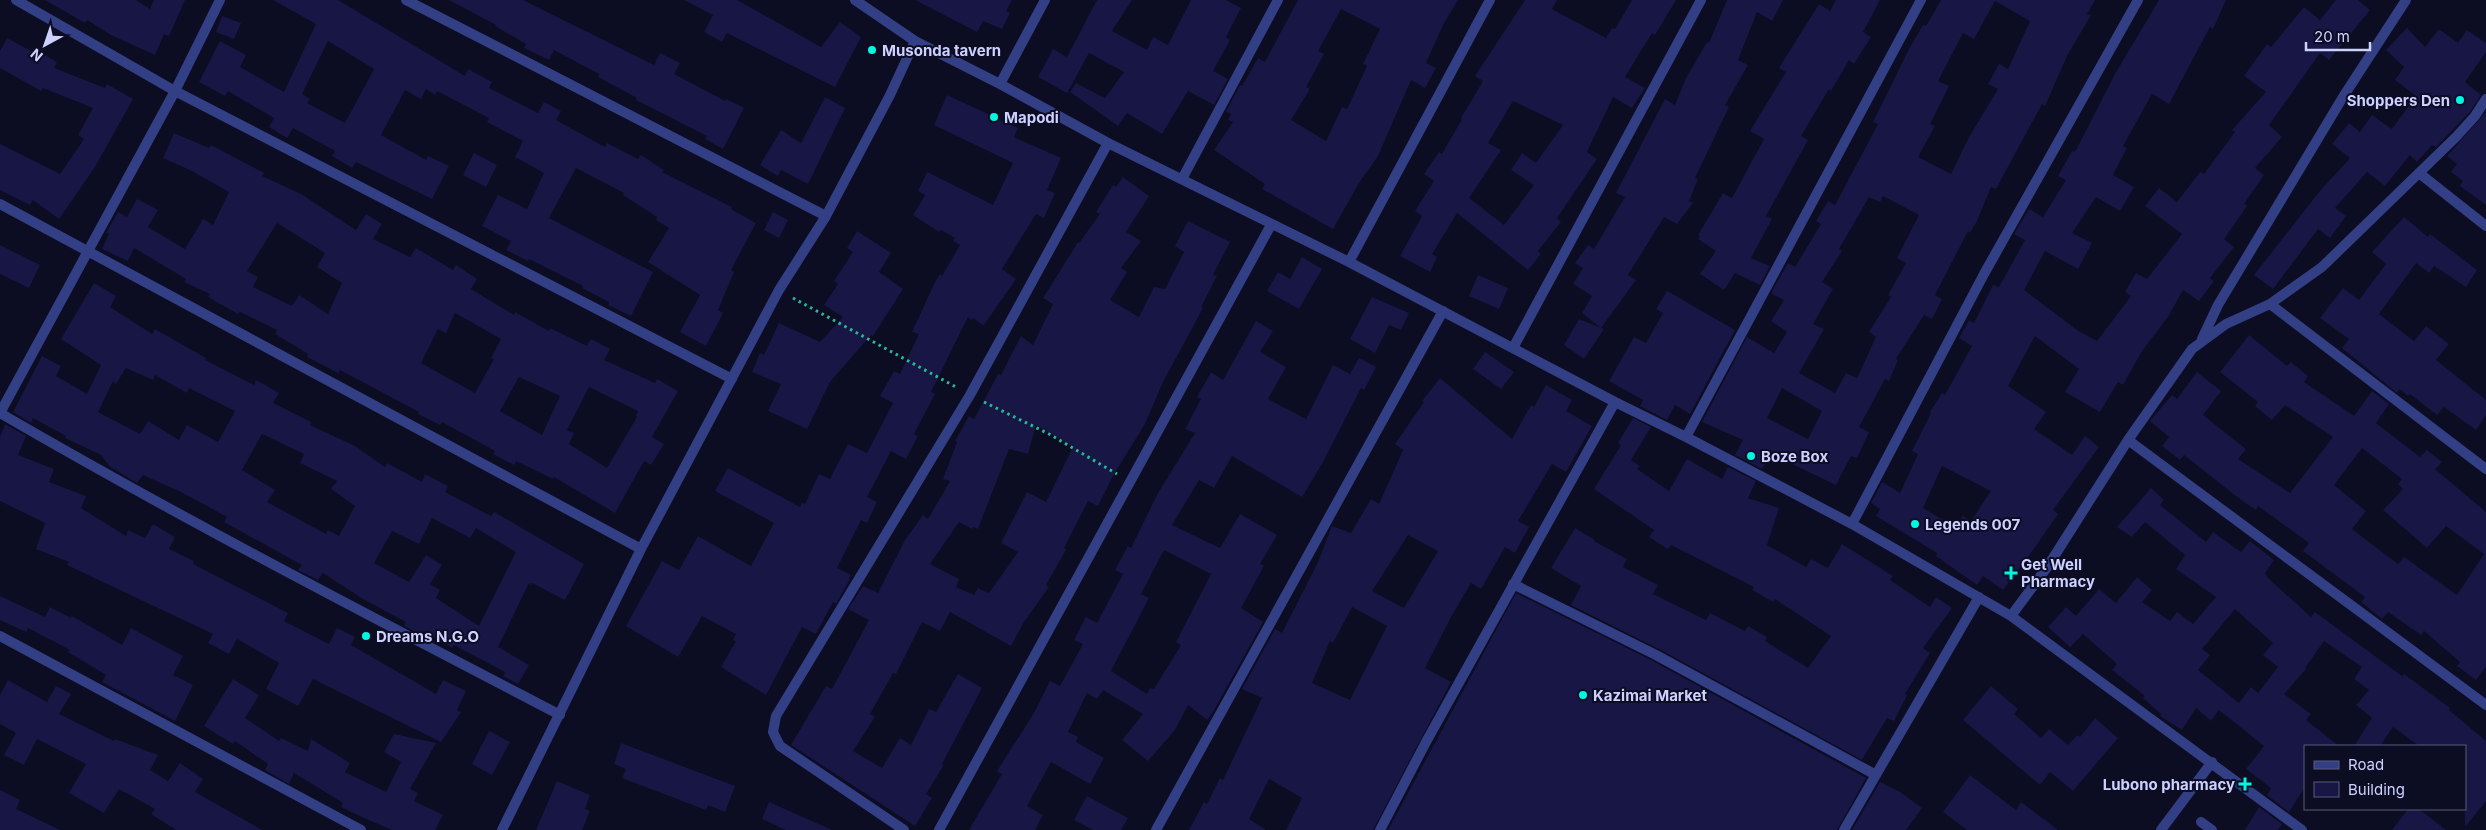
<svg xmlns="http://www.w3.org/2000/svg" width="2486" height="830" viewBox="0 0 2486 830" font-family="Inter,sans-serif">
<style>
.building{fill:#171645;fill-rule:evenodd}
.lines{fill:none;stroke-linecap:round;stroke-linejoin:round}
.path{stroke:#24bc96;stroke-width:3;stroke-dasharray:2.5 4;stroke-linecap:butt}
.lane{stroke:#333f85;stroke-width:10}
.street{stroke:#333f85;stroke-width:10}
.poi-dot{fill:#00f8e2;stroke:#0c0c23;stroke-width:2}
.labels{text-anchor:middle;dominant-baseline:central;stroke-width:4;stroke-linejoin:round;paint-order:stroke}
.poi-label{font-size:15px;font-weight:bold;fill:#cdd1ff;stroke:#0c0c23;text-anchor:start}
</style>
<rect width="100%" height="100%" fill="#0c0c23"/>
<path class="building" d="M45 0H136L150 9 154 0H185L169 36 164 34 155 55 111 35 87 20 85 23Z
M273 0H338L465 76 468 69 492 82 489 88 538 113 544 102 561 111 556 120 605 147 607 143 638 159 641 155 664 170 662 172 732 207 731 209 756 223 731 270 734 272 718 310 723 313 706 346 680 332 700 295 648 262 669 228 656 220 657 217 623 195 624 193 576 168 549 218 653 272 631 316 608 305 609 302 582 288 583 286 529 259 528 261 506 250 511 241 482 226 498 195 527 209 544 173 515 157 523 141 487 122 489 118 437 91 435 95 426 89 421 99 405 90 381 135 426 160 428 156 449 166 432 199 356 162 352 168 332 156 335 151 293 128 287 138 269 127 274 118 228 91 225 96 199 82 220 41 246 55 240 67 284 92 316 24ZM328 41 374 69 345 123 307 103 310 99 302 94Z
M449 0H523L654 65 660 53 680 63 674 74 725 101 726 99 744 108 723 149 705 139 707 136 636 100 637 98 598 77 599 74 554 50 549 60 524 48 526 44 495 26 496 25Z
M684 0H737L821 47 840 22 861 37 835 87 727 33 722 42 704 32 713 15Z
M915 0H1012L1006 11 1010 13 1002 29 983 21 977 32Z
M1097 0H1132L1112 31 1147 50 1153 37 1168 45 1191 0H1226L1241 8 1226 37 1230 40 1213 71 1228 79 1214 105 1188 91 1162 134 1127 113 1118 126 1070 92 1076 83 1105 98 1124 72 1089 53 1067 93 1038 77 1053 49 1067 57Z
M1298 0H1458L1444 23 1426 63 1436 68 1425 88 1411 80 1378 156 1359 183 1333 229 1262 189 1265 184 1214 150 1233 122 1228 120 1231 114 1226 112 1240 85 1242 86 1258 58 1265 62ZM1341 9 1380 29 1363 64 1367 66 1347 109 1342 107 1326 141 1291 120 1310 89 1306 87 1324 54 1318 51Z
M1525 0H1557L1552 9 1606 38 1612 28 1615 29 1632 0H1676L1655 35 1652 33 1625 77 1645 88 1632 108 1613 97 1587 152 1597 159 1557 218 1561 222 1538 251 1541 254 1528 270 1457 213 1432 254 1437 257 1430 272 1400 256 1422 216 1415 211 1434 181 1424 174 1439 152 1442 154 1462 119 1461 118 1483 81 1475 76ZM1513 101 1563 125 1536 163 1522 153 1511 170 1534 185 1504 225 1469 198 1501 150 1488 143Z
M1727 0H1783L1772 21 1757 12 1738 60 1748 65 1725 105 1729 107 1695 178 1698 179 1689 201 1693 203 1677 224 1664 217 1628 275 1636 280 1601 328 1582 313 1592 296 1573 284 1583 268 1575 263 1588 245 1594 249 1625 197 1616 193 1665 99 1675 105 1686 78 1707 42 1709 43Z
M1836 0H1880L1863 32 1871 37 1854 64 1849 60 1831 91 1829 89 1801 136 1808 140 1766 216 1772 219 1751 258 1770 266 1760 285 1735 273 1724 290 1700 274 1716 251 1698 239 1700 236 1698 235 1723 193 1732 198 1764 139 1750 131 1786 72 1779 68 1819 4 1830 11Z
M1941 0H2095L2087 14 2091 15 2067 56 2045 106 2042 104 1996 189 1991 187 1977 221 1970 233 1968 231 1935 295 1942 299 1932 319 1924 315 1896 359 1898 360 1889 381 1885 379 1859 427 1869 432 1857 458 1851 456 1836 485 1771 454 1762 469 1735 455 1743 440 1702 422 1747 337 1774 353 1787 332 1771 321 1784 300 1772 294V291L1788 263 1795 267 1821 224 1816 221 1828 201 1835 205 1878 124 1873 122 1909 49 1923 25 1926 26ZM1995 1 2030 21 2008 69 1999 64 1988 84 1998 89 1969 137 1951 174 1918 157 1935 126 1930 124 1949 86 1938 81 1963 33 1974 39ZM1883 196 1919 215 1897 258 1906 263 1888 295 1891 297 1869 332 1876 337 1857 378 1846 373 1835 393 1799 373 1824 329 1813 324 1833 289 1822 282 1842 251 1839 249 1869 197 1880 202ZM1782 388 1822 411 1808 439 1767 418Z
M2159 0H2226L2213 29 2210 27 2169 104 2152 94 2123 146 2127 148 2113 175 2134 187 2120 211 2096 197 2072 233 2092 243 2078 269 2045 251 2024 290 2077 330 2097 341 2131 296 2125 292 2136 273 2147 279 2182 234 2145 206 2159 188 2177 202 2200 172 2204 174 2235 132 2232 130 2266 92 2244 76 2267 44 2271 47 2304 7 2320 20 2336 0H2358L2370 10 2329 60 2320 53 2269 125 2282 137 2255 168 2264 175 2244 204 2247 206 2224 239 2234 247 2210 278 2214 281 2199 301 2183 290 2168 317 2142 351 2123 385 2118 382 2100 412 2065 392 2079 369 2035 336 2008 386 2046 412 2034 429 2072 455 2085 436 2099 447 2053 510 2058 514 2033 550 2003 590 1983 576 1977 585 1936 556 1937 553 1876 516 1880 509 1871 503 1882 482 1900 493 1918 454 1912 451 1931 413 1930 412 1942 393 1945 395 1972 346 1959 338 1969 320 1974 323 1993 285 1999 287 2025 240 2014 234 2029 209 2043 217 2066 180 2058 176 2072 151 2075 152 2115 74ZM1942 466 1991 491 1971 521 1963 516 1955 527 1923 508Z
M222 16 241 23 234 39 216 32Z
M2407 28 2425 47 2439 29 2458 43 2467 30 2486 43V52L2465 82 2481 95 2470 112 2436 147 2432 145 2417 162 2410 155 2385 186 2367 172 2335 208 2346 216 2330 238 2318 229 2273 289 2254 275 2319 192 2350 158 2332 144 2349 123 2360 132 2372 115 2392 129 2416 96 2395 80 2404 67 2386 50Z
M7 38 33 52 35 49 57 62 54 68 105 88 107 84 133 99 95 167 59 219 33 200 30 205 0 190V144L60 174 84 139 78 135 93 108 43 88 41 91 0 68V51Z
M947 95 1018 128 1014 137 1061 158 1047 190 1055 193 1044 218 1036 214 1002 269 1016 279 986 322 983 325 973 318 971 320 968 317 931 392 935 394 914 434 918 436 906 459 891 451 867 497 877 502 867 523 861 520 837 568 851 575 849 579H850L836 604 833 602 816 634 802 627 766 695 721 667 736 641 733 640 736 634 702 616 678 657 626 626 662 561 679 570 698 536 751 566 774 523 715 491 728 468 800 507 802 503 805 504 819 474 830 479 848 444 867 453 893 403 880 396 894 371 900 374 919 334 912 332 934 284 940 274 942 276 960 245 953 241 955 238 941 230 939 232 913 215 925 195 918 191 927 172 993 205 1013 163 934 125Z
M825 97 845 108 808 184 781 170 778 176 760 165 781 130 801 143Z
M2486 112V205L2460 186 2463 181 2451 172 2457 164 2447 156Z
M174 133 209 148 211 145 264 173 262 176 301 194 356 230 366 214 382 224 373 239 410 257 416 248 453 270 456 265 477 279 471 289 514 315 515 312 549 331 550 328 587 346 591 339 610 349 604 360 655 383 657 379 678 391 652 437 664 444 651 465 644 461 615 513 554 477 553 479 516 461 514 465 493 454 495 451 442 422 440 425 418 414 419 412 340 370 338 373 307 357 308 354 275 334 277 330 240 312 238 314 208 297 210 294 184 282 186 279 134 248 128 261 102 249 109 234 106 233 118 212 127 217 137 199 158 210 148 227 185 249 203 219 213 225 229 192 192 171 163 158ZM277 223 325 253 317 267 342 283 328 314 299 295 292 306 253 287 258 277 247 271ZM455 313 501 339 491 358 494 359 475 393 421 363 438 329 446 333ZM519 377 560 396 542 435 500 411ZM589 387 638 411 636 416 637 417 607 468 569 444 574 433 567 430Z
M474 153 497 165 486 187 463 175Z
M1123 177 1149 196 1126 232 1141 241 1121 268 1127 272 1110 300 1139 317 1154 287 1165 289 1184 252 1175 246 1188 221 1230 242 1213 275 1217 276 1201 307 1203 308 1163 382 1145 424 1114 474 1098 506 1088 501 1064 548 1066 550 1046 585 1049 587 1024 622 1011 646 950 612 940 631 922 622 896 674 893 673 870 714 875 717 853 751 882 768 900 738 911 745 929 709 936 712 958 674 982 688 942 764 944 765 926 794 932 798 915 826 791 745 826 686 832 689 869 620 848 609 863 586 878 593 905 540 923 515 928 519 950 481 943 479 957 442 955 441 969 416 974 419 998 374 1001 375 1021 336 1033 345 1053 304 1043 298 1078 242 1079 243 1100 214 1096 212 1113 185 1116 187ZM1036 425 1073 447 1046 502 1027 492 1001 543 1018 552 989 593 978 588 974 595 956 587 959 579 930 564 959 522 972 529 973 527 978 529 1009 449 1028 454Z
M773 212 788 220 779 238 764 230Z
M2404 217 2428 237 2430 234 2477 270 2466 287 2434 266 2429 273 2416 263 2379 314 2414 341 2426 326 2449 344 2436 360 2486 400V415L2476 430 2444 407 2437 415 2410 394 2408 396 2400 389 2397 393 2342 348 2349 339 2320 318 2343 288 2359 300 2386 264 2372 252Z
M857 231 891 253 879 272 903 289 873 336 871 335 830 382 807 429 768 411 781 384 752 372 760 353 764 355 779 323 820 342 843 317 824 305 838 284 834 281 853 252 847 248Z
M0 245 40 265 29 288 0 274Z
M1302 257 1322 269 1299 309 1267 291 1278 272 1290 279Z
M1478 275 1508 288 1499 309 1469 296Z
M94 283 116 296 110 307 152 334 155 329 206 358 205 360 254 385 256 380 279 393 273 403 311 422 310 425 355 446 385 467 387 463 422 482 425 474 448 486 445 492 491 516 494 512 584 564 565 600 532 583 531 585 529 583 498 647 529 665 518 684 503 676 505 672 454 645 452 648 424 631 422 635 404 626 406 622 363 599 323 573 318 580 298 570 302 565 224 522 227 517 183 493 143 475 137 483 109 466 101 455 65 438 66 436 33 418 31 423 13 412 42 356 61 366 56 376 87 394 101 365 61 339ZM126 368 153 380 155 375 187 393 189 388 235 411 218 442 187 425 179 440 148 421 140 434 98 412 113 381 116 384ZM262 434 304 454 300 463 337 481 331 489 355 506 339 536 328 530 326 534 267 502 275 490 242 470ZM432 518 470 538 476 528 516 552 479 626 436 598 440 590 430 584 442 565 426 555 409 582 374 563 392 531 419 544Z
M1667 291 1735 330 1690 414 1675 405 1667 420 1640 406 1643 400 1609 381 1634 337 1646 343 1663 313 1656 309Z
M1372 297 1409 313 1401 330 1389 325 1375 353 1350 339Z
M1579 319 1604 329 1584 359 1564 345Z
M1256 321 1273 331 1260 352 1286 367 1268 399 1306 419 1333 365 1350 374 1359 358 1376 367 1364 390 1361 388 1323 462 1302 497 1232 456 1214 488 1199 480 1172 525 1220 548 1240 514 1277 535 1260 564 1264 566 1241 608 1263 622 1213 712 1207 720 1188 705 1175 730 1148 761 1122 740 1143 714 1103 690 1097 699 1087 693 1068 732 1078 737 1076 742 1104 758 1090 784 1051 762 1027 806 1043 815 1035 830H969L1002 774 997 771 1034 713 1050 681 1060 686 1083 644 1074 640 1086 617 1097 623 1123 574 1115 570 1128 546 1131 548 1158 493 1195 433 1185 429 1201 399 1197 397 1211 372 1223 380ZM1164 550 1211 574 1176 642 1181 645 1154 689 1150 688 1147 694 1111 671 1149 598 1141 594Z
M2249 335 2287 366 2291 362 2308 376 2304 382 2354 416 2372 391 2389 404 2376 423 2420 457 2427 450 2442 462 2435 469 2486 512V667L2476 680 2457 666 2460 662 2424 631 2421 635 2388 612 2382 619 2361 602 2365 597 2303 551 2309 543 2258 506 2256 510 2241 500 2184 455 2180 460 2162 446 2169 437 2150 421 2172 395 2177 399 2197 372 2221 391 2203 415 2246 449 2238 459 2290 493 2333 437 2285 405 2272 420 2255 406 2258 402 2220 372ZM2362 448 2402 479 2398 484 2403 489 2383 510 2427 548 2446 526 2484 554 2457 595 2404 557 2398 564 2352 529 2366 511 2334 485Z
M1485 352 1514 372 1501 389 1473 369Z
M1440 378 1512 439 1531 405 1534 407 1546 385 1572 400 1566 411 1592 426 1566 472 1552 464 1518 521 1529 527 1515 553 1505 547 1481 589 1471 583 1451 617 1425 668 1451 682 1373 830H1286L1302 798 1269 779 1249 819 1266 830H1189L1204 802 1207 804 1220 778 1223 780 1262 698 1242 689 1275 629 1282 633 1318 562 1332 526 1351 533 1371 499 1379 504 1403 450 1395 444 1424 402 1422 401ZM1408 535 1438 551 1404 608 1372 591ZM1352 607 1387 626 1350 700 1312 683 1330 641 1333 643Z
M1633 418 1651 427 1631 460 1640 466 1637 469 1669 491 1687 459 1722 479 1728 467 1756 481 1748 498 1779 508 1767 545 1806 567 1811 559 1828 568 1842 544 1893 576 1890 580 1930 607 1936 597 1952 608 1923 648 1930 653 1905 694 1907 695 1894 721 1887 718 1862 760 1659 649 1571 605 1581 586 1551 568 1575 528 1595 540 1594 541 1627 559 1623 567 1658 585 1653 594 1706 620 1710 613 1745 631 1748 626 1767 637 1765 641 1805 666 1808 668 1831 636 1775 599 1773 602 1752 590 1754 587 1671 545 1668 549 1649 537 1654 530 1594 489 1621 445 1618 443Z
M5 424 26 436 18 455 54 469 49 482 86 496 81 508 126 536 128 530 145 538 153 524 175 537 169 549 194 561 193 564 288 613 284 621 329 644 337 628 355 637 351 645 436 694 443 680 466 691 457 710 461 712 441 742 313 679 298 706 266 689 279 663 237 639 229 654 208 643 213 634 67 565 69 562 36 549 45 523 0 501V437Z
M2151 488 2164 500 2160 505 2206 542 2213 532 2241 552 2250 541 2274 560 2265 573 2268 578 2311 617 2315 612 2402 676 2404 674 2450 708 2449 710 2486 741V801L2465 827V746H2419L2393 727 2380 746H2354L2372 718 2356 705 2369 690 2354 679 2362 667 2324 641 2305 668 2306 669 2284 694 2311 714 2306 720 2339 746H2305V787L2289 812 2267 795 2271 788 2246 769 2264 746 2219 710 2211 721 2196 708 2182 730 2160 716 2161 714 2143 698 2145 696 2112 670 2117 664 2083 634 2070 647 2048 627 2066 607 2076 616 2099 589 2116 603 2137 577 2152 590 2142 602 2170 621 2177 612 2193 624 2216 597 2176 569 2185 555 2145 522 2132 537 2117 527ZM2235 609 2273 643 2263 655 2278 667 2258 693 2251 687 2239 703 2198 670 2210 655 2202 649Z
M1516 593 1653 661 1866 778 1837 830H1388Z
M0 596 45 617 50 607 71 618 72 616 122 645 131 628 183 656 173 675 193 685 175 721 102 682 106 675 68 652 70 650 28 628 26 632 0 620Z
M233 679 259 695 245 718 279 741 281 738 308 751 311 739 350 763 345 772 386 792 401 762 384 752 394 734 436 743 410 789 418 793 414 801 443 815 435 830H392L364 818 341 807 343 803 294 773 289 784 265 770 268 764 235 741 233 744 204 726Z
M8 680 47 702 56 686 71 694 59 714 114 741 115 739 158 755 150 770 168 781 180 763 203 779 195 792 262 830H176L151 814 155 809 119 789 104 813 69 793 86 764 37 739 24 765 4 755 16 733 0 724V695Z
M1991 686 2018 709 2014 714 2041 738 2049 729 2068 745 2077 735 2080 737 2095 718 2118 738 2073 791 2050 772 2040 785 1963 720Z
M489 731 510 742 492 775 472 764Z
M621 743 735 786 725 812 708 805 706 810 622 778 626 769 614 764Z
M1970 775 2016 810 2021 802 2058 830H1967L1943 812Z
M557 781 590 795 585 809 590 811 582 830H536Z
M1880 782 1900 792 1922 808 1906 830H1852Z
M0 790 20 800 16 809 60 830H0Z
M1087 796 1128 818 1121 830H1093L1074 820Z
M769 802 832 830H786L762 819Z
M2259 807 2282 824 2278 830H2245Z
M2408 809H2419L2446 830H2392Z"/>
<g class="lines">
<path class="path" d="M793 298 956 387
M984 402 1049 434 1117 474"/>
<path class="lane" d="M2201 822 2212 830
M2161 830 2212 762"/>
<path class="street" d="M16 0 175 91 732 379
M406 0 826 216
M855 0 915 41
M1000 84 1045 0
M2419 173 2486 226
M1182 179 1278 0
M0 204 641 549
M1349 262 1490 0
M2270 304 2486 469
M2202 339 2218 305 2343 97 2406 0
M1513 348 1701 0
M0 413C184 520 372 617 560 715
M0 413 175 91 220 0
M1686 437 1921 0
M2128 440 2486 705
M1852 524 1984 274 2138 0
M1513 584 1656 655 1876 775
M2011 616 2048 566 2128 440 2192 349 2226 324 2270 304 2322 267 2456 137 2475 116 2486 99
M0 636 361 830
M502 830 641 549 779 290 826 216 890 95 915 41 1000 84 1108 143 1349 262 1615 402 1686 437 1852 524 2011 616 2302 830
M904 830 780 746 773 732 776 716 970 395 1108 143
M939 830 1271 225
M1156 830 1443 311
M1380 830 1426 742 1615 402
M1844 830 1979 597"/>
</g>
<g class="poi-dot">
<circle cx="872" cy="50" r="5"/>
<circle cx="2460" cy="100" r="5"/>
<circle cx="994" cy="117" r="5"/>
<circle cx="1751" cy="456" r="5"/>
<circle cx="1915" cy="524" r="5"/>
<path d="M2008.5 565.5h5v5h5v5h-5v5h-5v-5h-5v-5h5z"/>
<circle cx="366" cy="636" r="5"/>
<circle cx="1583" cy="695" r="5"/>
<path d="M2242.5 776.5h5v5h5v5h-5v5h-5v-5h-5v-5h5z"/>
</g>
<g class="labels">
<g class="poi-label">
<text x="882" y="50">Musonda tavern</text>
<text x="2450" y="100" text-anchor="end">Shoppers Den</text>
<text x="1004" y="117">Mapodi</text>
<text x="1761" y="456">Boze Box</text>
<text x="1925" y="524">Legends 007</text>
<text x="2021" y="564">Get Well<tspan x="2021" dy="17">Pharmacy</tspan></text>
<text x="376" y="636">Dreams N.G.O</text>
<text x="1593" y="695">Kazimai Market</text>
<text x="2235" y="784" text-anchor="end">Lubono pharmacy</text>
</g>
</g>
<rect x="2304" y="745" width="162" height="65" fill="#0c0c23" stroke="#595b7b"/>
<rect x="2314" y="761" width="25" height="8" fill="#333f85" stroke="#595b7b"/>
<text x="2348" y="770" font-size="15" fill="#cdd1ff">Road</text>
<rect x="2314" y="782" width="25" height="15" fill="#171645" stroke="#595b7b"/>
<text x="2348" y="795" font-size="15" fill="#cdd1ff">Building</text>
<g transform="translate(45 45) rotate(220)" stroke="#0c0c23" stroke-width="4" paint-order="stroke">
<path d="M0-4L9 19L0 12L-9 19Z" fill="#cdd1ff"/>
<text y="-8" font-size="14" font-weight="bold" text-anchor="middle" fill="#cdd1ff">N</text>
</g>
<path d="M2306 42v8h64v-8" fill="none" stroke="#cdd1ff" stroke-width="2.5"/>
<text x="2314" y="42" font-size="15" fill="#cdd1ff" stroke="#0c0c23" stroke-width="4" paint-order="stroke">20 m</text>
</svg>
